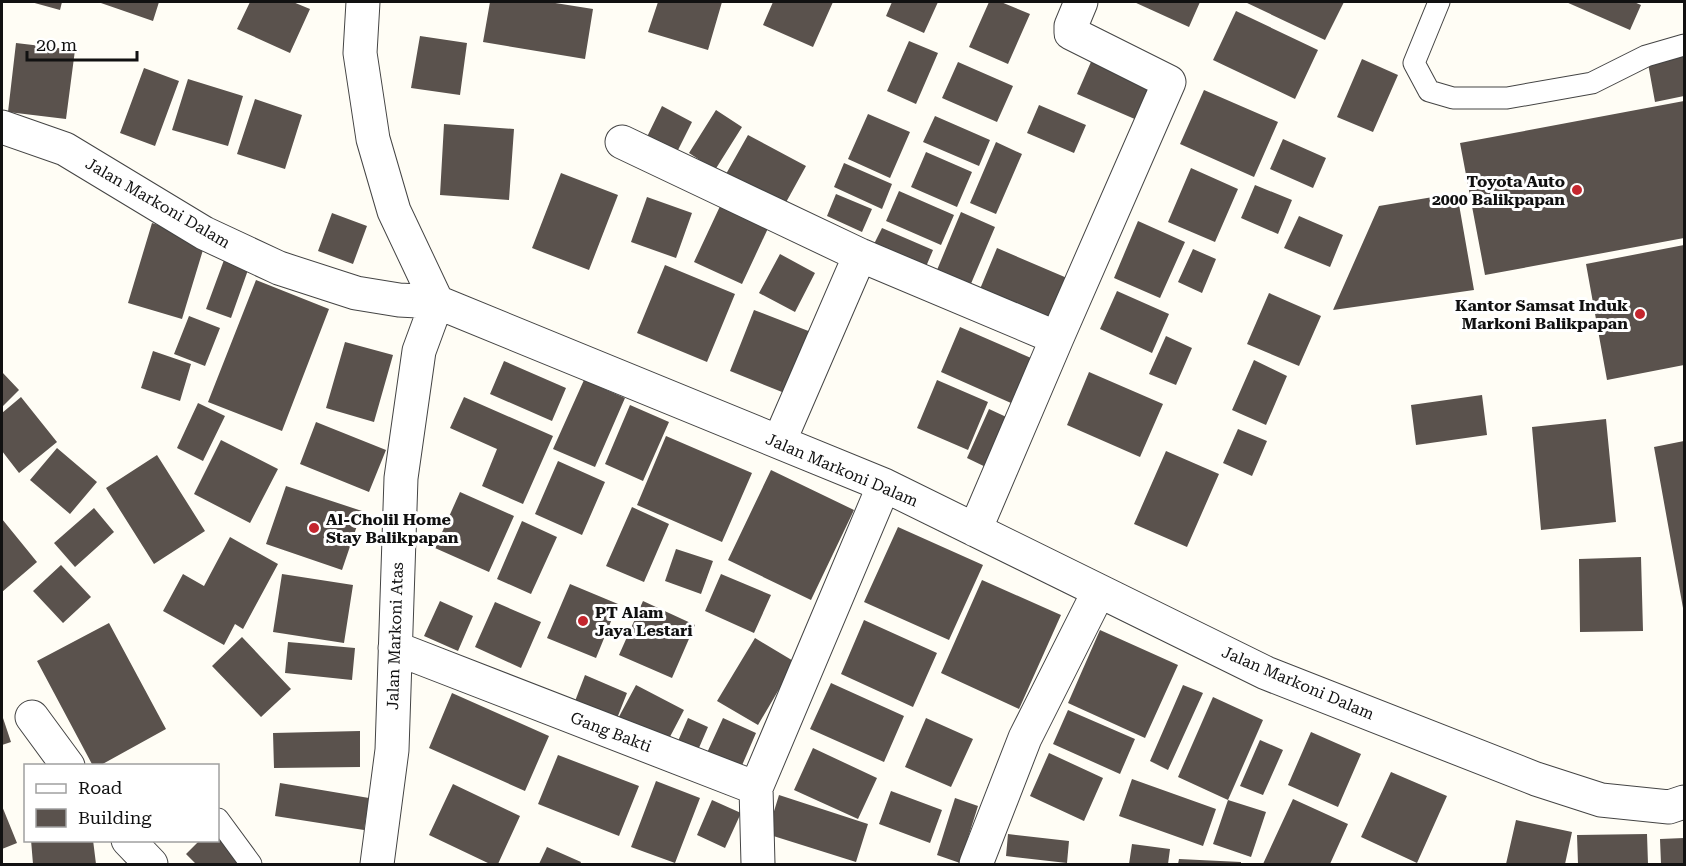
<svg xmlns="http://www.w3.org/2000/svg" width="1686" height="866" viewBox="0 0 1686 866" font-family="'Roboto Serif',serif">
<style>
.building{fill:#5a524d}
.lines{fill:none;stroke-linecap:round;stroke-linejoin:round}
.lane-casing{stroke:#444;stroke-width:23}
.street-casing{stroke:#444;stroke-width:35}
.lane{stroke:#fff;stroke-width:21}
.street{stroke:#fff;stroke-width:33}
.poi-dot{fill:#c4262e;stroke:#fff;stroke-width:2}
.labels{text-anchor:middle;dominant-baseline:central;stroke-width:6;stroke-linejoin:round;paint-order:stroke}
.poi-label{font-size:16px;font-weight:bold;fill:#111;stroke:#fff;text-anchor:end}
.street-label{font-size:16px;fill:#111;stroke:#fff}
</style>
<rect width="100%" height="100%" fill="#fffdf5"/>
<path class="building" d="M31 2H62L60 10Z
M98 2H159L153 21Z
M250 2H293L310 9 290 53 237 29Z
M490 2H549L593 9 585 59 483 42Z
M658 2H722L708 50 648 32Z
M773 2H833L813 47 763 25Z
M892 2H938L924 33 886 16Z
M989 2H1001L1030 14 1008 64 969 47Z
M1134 2H1200L1189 27Z
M1245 2H1344L1325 40Z
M1566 2H1634L1641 5 1630 30Z
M1236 11 1318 50 1295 99 1213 60Z
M420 36 467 43 460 95 411 88Z
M909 41 938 53 916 104 887 91Z
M16 43 75 50 66 119 8 112Z
M1684 51V96L1655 102 1647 58Z
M1094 55 1153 82 1137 120 1077 94Z
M1362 59 1398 75 1373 132 1337 117Z
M958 62 1013 86 997 122 942 98Z
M144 68 179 81 155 146 120 133Z
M188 79 243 96 228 146 172 130Z
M1204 90 1278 122 1254 177 1180 144Z
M255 99 302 115 285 169 237 154Z
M1684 101V238L1485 275 1460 143Z
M1039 105 1086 125 1074 153 1027 133Z
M662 106 692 122 674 158 644 143Z
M716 110 742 127 715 170 689 153Z
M868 114 910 132 890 178 848 159Z
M935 116 990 140 979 166 923 142Z
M444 124 514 129 509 200 440 195Z
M748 135 806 166 784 206 726 174Z
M1283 139 1326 158 1313 188 1270 169Z
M996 142 1022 154 996 214 970 203Z
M926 152 972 172 957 207 911 187Z
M844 163 892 184 882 209 834 187Z
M1191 168 1238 189 1215 242 1168 222Z
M561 173 618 195 589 270 532 248Z
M1255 185 1292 200 1278 234 1241 218Z
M899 191 954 215 941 245 886 221Z
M1457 193 1474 290 1333 310 1379 206Z
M836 194 872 209 862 232 827 216Z
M647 197 692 213 676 258 631 242Z
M722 202 770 224 742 284 694 262Z
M961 212 995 227 970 286 937 270Z
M332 213 367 226 353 264 318 251Z
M1299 216 1343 235 1330 267 1284 248Z
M1138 221 1185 242 1160 298 1114 278Z
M152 223 206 240 182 319 128 303Z
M882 228 933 250 925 269 873 246Z
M1684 245V365L1607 380 1586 264Z
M997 248 1067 278 1049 320 980 289Z
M1193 249 1216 259 1202 293 1178 282Z
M780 254 815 273 795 312 759 293Z
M224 260 248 270 231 318 206 309Z
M665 265 735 294 707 362 637 333Z
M256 280 329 309 282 431 208 402Z
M1117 291 1169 314 1152 353 1100 329Z
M1269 293 1321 316 1299 366 1247 344Z
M754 310 811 332 787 394 730 371Z
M189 316 220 328 205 366 174 354Z
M960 327 1031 358 1011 403 941 372Z
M1166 336 1192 348 1176 385 1149 374Z
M345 342 393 355 374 422 326 408Z
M153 351 191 364 180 401 141 388Z
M1254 360 1287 376 1266 425 1232 410Z
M504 361 566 388 552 421 490 394Z
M2 372 19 390 2 407Z
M1089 372 1163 404 1140 457 1067 425Z
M584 380 625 398 595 467 553 449Z
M937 380 988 402 968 450 917 428Z
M1482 395 1487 435 1416 445 1411 405Z
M21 397 57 442 19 473 2 451V413Z
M464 397 553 436 523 504 482 486 497 449 450 428Z
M198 403 225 416 203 461 177 448Z
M630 405 669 422 643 481 605 464Z
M989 409 1015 421 994 471 967 458Z
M1606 419 1616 522 1541 530 1532 427Z
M316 422 386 450 369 492 300 464Z
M1238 429 1267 441 1252 476 1223 463Z
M666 436 752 473 722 542 637 505Z
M221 440 278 469 250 523 194 494Z
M1684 441V608H1683L1654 447Z
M57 448 97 482 70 514 30 480Z
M1166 451 1219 474 1187 547 1134 524Z
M157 455 205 531 154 564 106 488Z
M558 461 605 482 582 535 535 514Z
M771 470 854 510 811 600 728 560Z
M286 486 362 511 342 570 266 544Z
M460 492 514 516 489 572 435 548Z
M632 507 669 524 644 582 606 566Z
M94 508 114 532 75 567 54 543Z
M2 519 37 562 2 592Z
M522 521 557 537 531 594 497 579Z
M898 527 983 565 949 640 864 602Z
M230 537 278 564 243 629 235 624 224 645 163 611 183 574 204 586Z
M676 549 713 561 701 594 665 581Z
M1641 557 1643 631 1580 632 1579 559Z
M61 565 91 597 63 623 33 591Z
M282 574 353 585 344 643 273 632Z
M721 574 771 595 754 633 705 611Z
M982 580 1061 615 1019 709 941 673Z
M570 584 618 604 596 658 547 638Z
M440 601 473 616 458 651 424 636Z
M643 601 695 625 672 678 619 655Z
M495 602 541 622 521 668 475 647Z
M864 620 937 653 913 707 841 674Z
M109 623 166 729 99 766H93L37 661Z
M1100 630 1178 665 1145 738 1068 703Z
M242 637 291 689 261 717 212 666Z
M755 638 795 662 758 725 717 701Z
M288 642 355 648 352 680 285 673Z
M585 675 627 693 614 726 572 709Z
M831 683 904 716 884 762 810 729Z
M636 685 684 710 662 752 614 726Z
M1183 685 1203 693 1168 770 1150 761Z
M452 693 549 736 525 791 429 748Z
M1213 697 1263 720 1228 800 1178 777Z
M1068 710 1135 739 1120 774 1053 744Z
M2 715 11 742 2 745Z
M688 718 708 727 695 757 675 748Z
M723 718 756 733 740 770 706 755Z
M926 718 973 739 951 787 905 767Z
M360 731V767L274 768 273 733Z
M1311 732 1361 754 1338 807 1288 785Z
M1260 740 1283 750 1263 795 1240 786Z
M813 748 877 778 858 819 794 790Z
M1049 753 1103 778 1084 821 1030 796Z
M558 755 639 786 619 836 538 804Z
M1391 772 1447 796 1417 863 1361 837Z
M1132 779 1216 809 1203 846 1119 816Z
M656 781 700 798 675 863 631 847Z
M280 783 369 798 364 830 275 816Z
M453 784 520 816 498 864H490L429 835Z
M891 791 942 810 930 843 879 824Z
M779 795 868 824 856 862 767 834Z
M955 798 978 806 960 863 937 855Z
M1293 799 1348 824 1330 864H1263Z
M712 800 741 813 725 848 697 835Z
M1228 800 1266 812 1251 857 1213 844Z
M2 806 17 843 2 849Z
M1516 820 1572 832 1565 864H1506Z
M1008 834 1069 841 1067 863 1006 856Z
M1647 834 1648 864H1578L1577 835Z
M218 838 242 863 240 864H196L186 854 200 840H218Z
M1684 838V864H1661L1660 839Z
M31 840H93L96 864H33Z
M1132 844 1170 849 1168 864H1129Z
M547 847 581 862 580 864H539Z
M1179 859 1241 862V864H1178Z"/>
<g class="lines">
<defs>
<path id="lane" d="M1439 2 1414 63 1429 91 1453 98H1507L1592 83 1646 56 1684 45
M218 819 251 864"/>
<path id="street" d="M363 2 360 53 373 139 394 211 437 302
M2 127 65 149 204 233 279 268 356 293 399 300 437 302 884 485 1266 673 1536 779 1601 800 1669 807 1684 802
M622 142 860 255 1057 338
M779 442 860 255
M975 530 1057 338 1169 82 1071 33V26L1081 2
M395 648 756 788 758 864
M32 717 68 766
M756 788 884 485
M128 840 151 864
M377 864 392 750 401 478 419 351 437 302
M976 864 1025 738 1099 591"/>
</defs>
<use href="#lane" class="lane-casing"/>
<use href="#street" class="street-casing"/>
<use href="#lane" class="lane"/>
<use href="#street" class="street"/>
</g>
<g class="poi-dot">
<circle cx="1577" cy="190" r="6"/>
<circle cx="1640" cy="314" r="6"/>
<circle cx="314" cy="528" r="6"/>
<circle cx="583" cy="621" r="6"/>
</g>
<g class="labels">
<g class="poi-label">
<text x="1565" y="181">Toyota Auto<tspan x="1565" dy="18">2000 Balikpapan</tspan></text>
<text x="1628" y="305">Kantor Samsat Induk<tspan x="1628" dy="18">Markoni Balikpapan</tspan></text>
<text x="326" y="519" text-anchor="start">Al-Cholil Home<tspan x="326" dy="18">Stay Balikpapan</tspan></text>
<text x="595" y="612" text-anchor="start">PT Alam<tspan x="595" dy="18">Jaya Lestari</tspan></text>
</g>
<g class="street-label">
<text transform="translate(158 203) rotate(30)">Jalan Markoni Dalam</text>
<text transform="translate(842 470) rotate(23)">Jalan Markoni Dalam</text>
<text transform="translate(395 636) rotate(-88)">Jalan Markoni Atas</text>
<text transform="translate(1298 683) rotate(23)">Jalan Markoni Dalam</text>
<text transform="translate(611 732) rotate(21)">Gang Bakti</text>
</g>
</g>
<rect width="1686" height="866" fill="none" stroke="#111111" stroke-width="6"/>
<rect x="24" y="764" width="195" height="78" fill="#ffffff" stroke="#a0a0a0" stroke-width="1.5"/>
<rect x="36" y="784" width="30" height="9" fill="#ffffff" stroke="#a0a0a0" stroke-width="1.5"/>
<text x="78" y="794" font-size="18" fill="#111111">Road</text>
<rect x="36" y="809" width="30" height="18" fill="#5a524d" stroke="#a0a0a0" stroke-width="1.5"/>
<text x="78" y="824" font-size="18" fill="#111111">Building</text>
<path d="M27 51v9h110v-9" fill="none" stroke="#111111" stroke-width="3"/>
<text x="36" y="51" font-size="18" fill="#111111" stroke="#ffffff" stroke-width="4.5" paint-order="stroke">20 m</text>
</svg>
